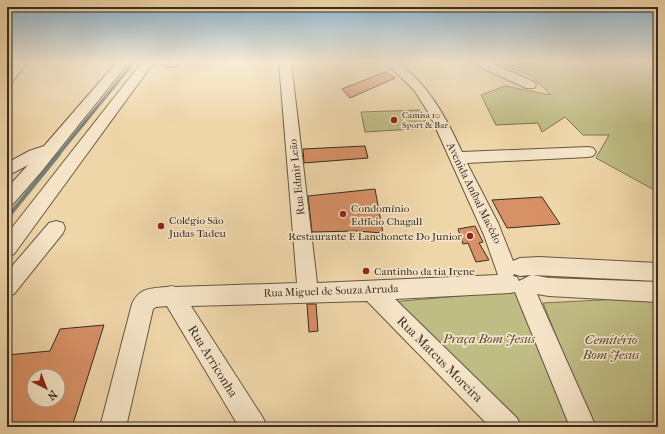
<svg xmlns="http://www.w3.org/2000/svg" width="665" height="434" viewBox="0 0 665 434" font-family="'IM FELL French Canon',serif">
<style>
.green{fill:#bfbc84;stroke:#7b7454}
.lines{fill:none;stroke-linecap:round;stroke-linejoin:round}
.stream-far1{stroke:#767f7a;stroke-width:3}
.stream{stroke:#767f7a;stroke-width:4}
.building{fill:#d89066;stroke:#372d23;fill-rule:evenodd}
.minor-casing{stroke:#655744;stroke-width:2}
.minor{fill:#f5e4c7;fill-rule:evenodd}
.poi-dot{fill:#8f2418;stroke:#f5e4c7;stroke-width:1.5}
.labels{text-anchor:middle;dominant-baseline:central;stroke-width:3.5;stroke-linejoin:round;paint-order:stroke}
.far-poi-label{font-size:9px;fill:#372d23;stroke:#f5e4c7;text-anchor:start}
.street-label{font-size:11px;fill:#372d23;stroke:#f5e4c7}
.poi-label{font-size:11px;fill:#372d23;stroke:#f5e4c7;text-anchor:start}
.near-park-label{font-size:13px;font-style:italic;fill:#524a36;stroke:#f5e4c7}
.near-street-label{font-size:13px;fill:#372d23;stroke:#f5e4c7}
</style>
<rect width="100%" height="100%" fill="#efd6a9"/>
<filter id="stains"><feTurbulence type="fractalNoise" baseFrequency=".005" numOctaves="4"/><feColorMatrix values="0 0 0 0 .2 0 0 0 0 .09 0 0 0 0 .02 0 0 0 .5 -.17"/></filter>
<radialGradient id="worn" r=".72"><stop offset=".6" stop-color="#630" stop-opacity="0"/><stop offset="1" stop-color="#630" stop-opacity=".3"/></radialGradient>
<path class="green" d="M497 62H658V192L596 158 609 135H583L565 117 542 132 538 123 496 125 481 95 505 86 551 95 531 76Z
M420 110 429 128 365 132 361 112Z
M517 291 576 427H517L391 302Z
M658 297V427H593L543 303Z"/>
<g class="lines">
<path class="stream-far1" d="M58 155 134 62"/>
<path class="stream" d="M7 218 59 154"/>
</g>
<path class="building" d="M385 72 395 78 350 98 342 89Z
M365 146 368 158 304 163 303 149Z
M375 189 383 233 356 231 312 232 308 196Z
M542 197 560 224 507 228 492 200Z
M475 226 483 242 479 243 489 260 476 262 468 243 463 244 458 229Z
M307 304H316L318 331 309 332Z
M104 325 72 427H7V355L50 351 60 329ZM34 376H58V400H34Z"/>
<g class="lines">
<defs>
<path id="minor" d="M16 62H28L11 83 7 84V72Z
M117 62H129L41 172 13 204 7 205V188L28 165 13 173 7 171V163L29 151 44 146Z
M142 62H154L14 254 7 256V234Z
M159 62H177L178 63 176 66 172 67 161 65Z
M279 62H291L317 283 498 275 484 235 430 115 414 90 385 62H398C429 86 446 117 462 152L588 147 593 148 596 152 593 156 588 157 467 163 498 223 513 261 520 258 539 257 658 263V281L533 275 549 278 658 282V302L549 296 537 294 596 427H570L515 292 510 293 395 299 517 418 521 427H490L367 301 191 306 263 418 267 427H239L167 306 156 307 153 309 126 427H100L132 304C140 287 150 289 166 287 170 287 171 285 175 287L297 283ZM514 274 520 276 531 275 519 281 517 277 513 276Z
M474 62H490L534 82 536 85 534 88H526L476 65Z
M56 221 63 223 65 228 63 233 14 294 7 296V272L49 223Z"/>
</defs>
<use href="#minor" class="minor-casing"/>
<use href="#minor" class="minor"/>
</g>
<linearGradient id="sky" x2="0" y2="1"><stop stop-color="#8bb5d3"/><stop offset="0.5" stop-color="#f8edd8"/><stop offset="1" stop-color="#f8edd8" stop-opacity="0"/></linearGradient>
<rect width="665" height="123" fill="url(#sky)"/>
<g class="poi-dot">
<circle cx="394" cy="120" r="4"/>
<circle cx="343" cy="214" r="4"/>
<circle cx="161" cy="226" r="4"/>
<circle cx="470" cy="236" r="4"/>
<circle cx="366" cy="271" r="4"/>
</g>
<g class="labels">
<g class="far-poi-label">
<text x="402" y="115">Camisa 10<tspan x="402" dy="10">Sport &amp; Bar</tspan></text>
</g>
<g class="street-label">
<text transform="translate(297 177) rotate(-96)">Rua Edmir Leão</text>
<text transform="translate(474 193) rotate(64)">Avenida Aníbal Macêdo</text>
<text transform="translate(331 291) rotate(-2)">Rua Miguel de Souza Arruda</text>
</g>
<g class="poi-label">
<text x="351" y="208">Condomínio<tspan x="351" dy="13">Edfício Chagall</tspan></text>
<text x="169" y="220">Colégio São<tspan x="169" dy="13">Judas Tadeu</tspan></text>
<text x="462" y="236" text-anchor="end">Restaurante E Lanchonete Do Junior</text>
<text x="374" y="271">Cantinho da tia Irene</text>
</g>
<g class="near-park-label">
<text x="489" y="338">Praça Bom Jesus</text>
<text x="611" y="339">Cemitério<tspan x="611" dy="15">Bom Jesus</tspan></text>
</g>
<g class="near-street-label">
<text transform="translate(440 359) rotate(45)">Rua Mateus Moreira</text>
<text transform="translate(213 361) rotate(58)">Rua Arriconha</text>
</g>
</g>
<rect width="665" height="434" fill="none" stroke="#efd6a9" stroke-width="24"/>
<rect x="8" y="8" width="649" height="418" fill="none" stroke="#372d23" stroke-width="2"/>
<rect x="12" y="12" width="641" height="410" fill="none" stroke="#372d23"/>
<g transform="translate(46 388) rotate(138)"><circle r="19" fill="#f5e4c7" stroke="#a99b85"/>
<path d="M0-3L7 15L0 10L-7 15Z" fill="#8f2418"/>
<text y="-6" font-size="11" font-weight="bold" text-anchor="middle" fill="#372d23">N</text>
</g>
<rect width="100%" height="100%" filter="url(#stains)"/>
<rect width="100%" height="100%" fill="url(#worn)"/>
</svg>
